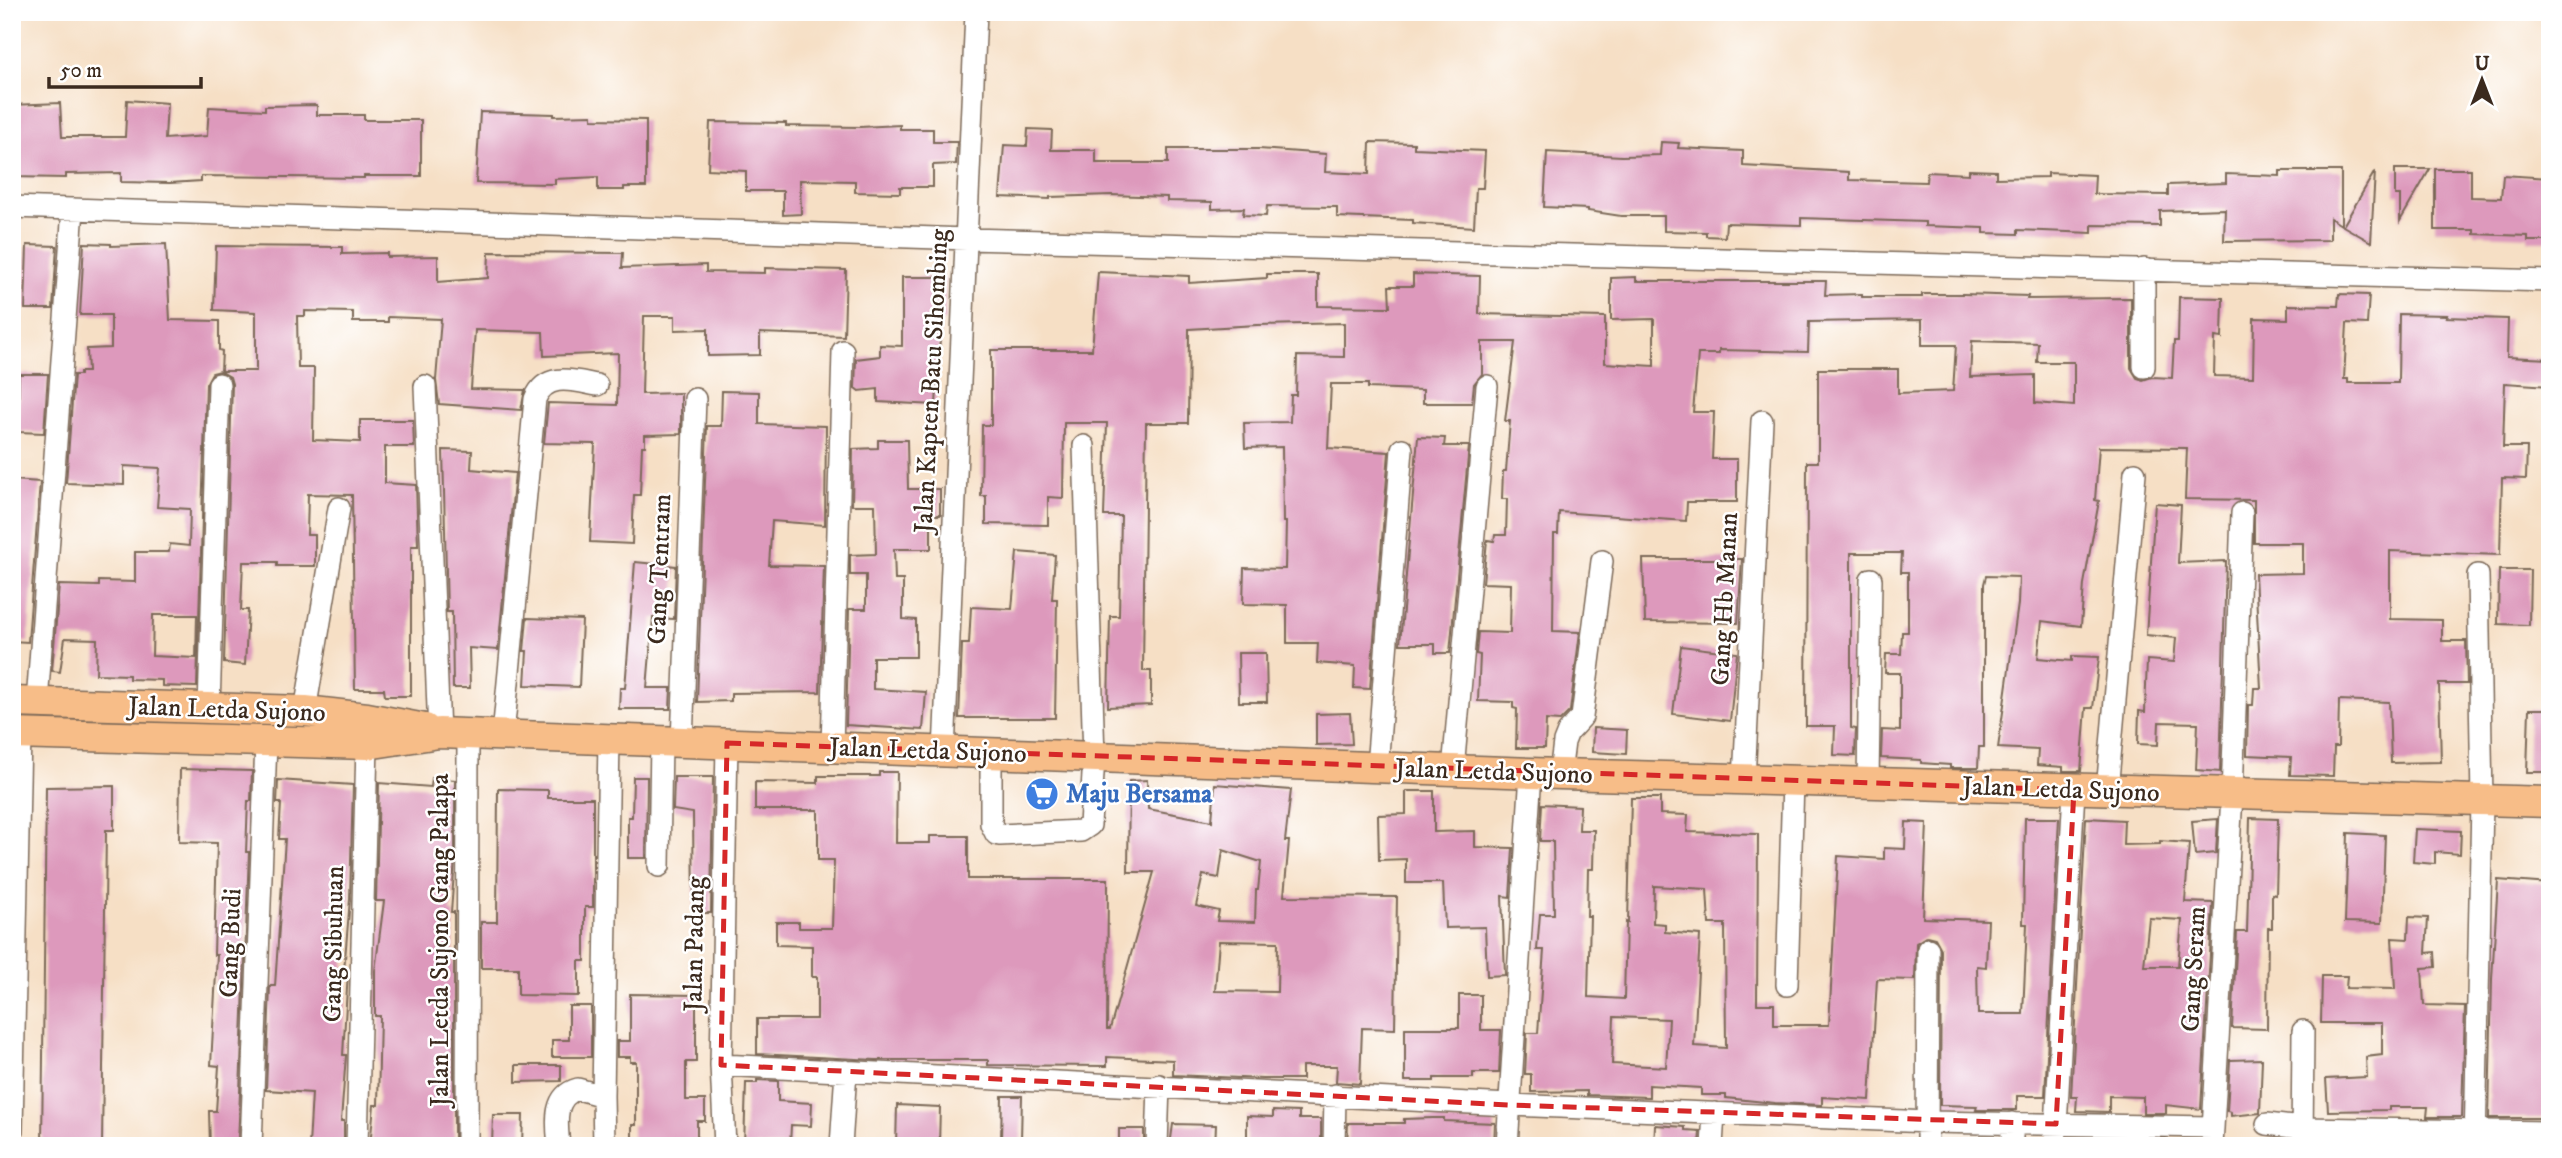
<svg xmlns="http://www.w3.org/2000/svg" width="2562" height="1158" viewBox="0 0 2562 1158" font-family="'IM FELL DW Pica',serif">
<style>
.building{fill:#dd99bc;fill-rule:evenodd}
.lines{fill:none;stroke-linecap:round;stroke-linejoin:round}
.minor-casing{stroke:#7c6958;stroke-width:24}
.highway-casing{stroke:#7c6958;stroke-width:33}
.minor{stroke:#fff;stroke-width:21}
.highway{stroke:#f7bd88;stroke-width:30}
.marked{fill:none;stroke:#d62828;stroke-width:5;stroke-dasharray:14 9;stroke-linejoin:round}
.labels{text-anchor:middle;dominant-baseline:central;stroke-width:5;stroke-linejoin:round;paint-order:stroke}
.street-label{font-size:26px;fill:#3b2a1e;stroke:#fff}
.shop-label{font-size:26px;font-weight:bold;fill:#366cbe;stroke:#fff;text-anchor:start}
</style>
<rect width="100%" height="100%" fill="#fff"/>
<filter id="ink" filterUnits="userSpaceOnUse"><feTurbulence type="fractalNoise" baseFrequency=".0143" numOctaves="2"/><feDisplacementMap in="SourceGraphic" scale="14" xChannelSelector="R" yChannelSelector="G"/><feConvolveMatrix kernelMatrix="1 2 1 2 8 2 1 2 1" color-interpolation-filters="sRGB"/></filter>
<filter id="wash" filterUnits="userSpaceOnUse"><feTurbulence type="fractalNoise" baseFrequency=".00686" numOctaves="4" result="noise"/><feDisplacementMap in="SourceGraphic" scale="28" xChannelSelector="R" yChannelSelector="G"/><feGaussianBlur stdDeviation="1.57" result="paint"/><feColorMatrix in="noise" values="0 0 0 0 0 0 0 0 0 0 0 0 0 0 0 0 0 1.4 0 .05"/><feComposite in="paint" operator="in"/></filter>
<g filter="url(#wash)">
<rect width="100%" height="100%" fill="#f6dfc5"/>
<g id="blocks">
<path class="building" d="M127 100 167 103 165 139 207 136 209 107 265 110V106L317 105V115H364V120H421V176H364V178L201 176V181L170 183 121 182V173L66 174V178L12 177V105L60 103 62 137H125Z
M480 112 554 114V116L592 115V119L646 120V187H624V190H598V177L555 179V184L476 183Z
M710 122 786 123V126L860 127 900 125V129H933V142H957L956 164 933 165V187H900V193L855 192V181L800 180 801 214 783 215V191H746V171L708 169Z
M1028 129 1052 130 1051 150H1096V163H1168V149H1259L1326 154 1325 172 1369 174 1370 142 1414 143V148L1485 151 1483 188H1476L1474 227 1413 223V220L1337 217V207L1267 206 1266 216 1243 215 1244 208 1212 209V202L1167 201V197L1111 195 1050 197V199L1000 197 1004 145 1027 146Z
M1661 142 1679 143 1678 148 1743 151V166L1849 172V180L1926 182 1927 172 1969 174V170L1996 171V178L2048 177V173L2095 175 2094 194 2168 195V185L2226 183V174L2280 176V171H2341V225L2330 218V240L2224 241 2225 209 2160 211V226L2092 225V233L2018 230V234L1984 233V228L1925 226V222L1801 218V225L1726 223 1725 237 1706 236V232L1664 231V216H1621L1588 211V209L1544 207 1547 152 1622 156 1660 155Z
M2395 169H2430L2400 221V195H2395Z
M2435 169H2471V197L2501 198 2503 175 2550 178V241H2528V236L2474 234V230H2435Z
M2375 171 2371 242 2343 226Z
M84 243 111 244V246L166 244 170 320 219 321V350L222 351 221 371H256V312L214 310 216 246 342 247V254L387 253V257L438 256V282L488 278 489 252 623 253 622 268 706 265V272L765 273V268L846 270 844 336 760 333V355L708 356V329L675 330V316H644L642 394 681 393V434L645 435V446H642L640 495H634L632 544 590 542 595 444 544 443 548 403 617 405 618 353 544 356 543 332 475 330 471 389 525 390 521 410 439 404 436 380 441 319 388 317V322H353V312L305 311V316H297L298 368H314L313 440 360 442V420H413L414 447H385V483L416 485 418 546H411V696H385L384 689H355L352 495 308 494 307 535H315V566H277V562H243L241 610H248L245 665 224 663 232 384 230 377 220 371 212 373 206 384 197 687 162 686V680L129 679V675L96 674 97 639 65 638 60 672 52 671 59 585 99 586V581L135 582V552H169L170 544 189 546 190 509 157 507 160 468 124 466V485L66 483 74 375H80V372H88L87 349 111 348V315H80ZM153 615H197L196 658 152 656Z
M27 245 57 246 53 309H25Z
M1098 272 1189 276V283L1267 278V274H1318V306L1390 307 1389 286H1413V274L1480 276 1479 314 1605 317V363L1654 366V319L1611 320V278L1636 277V281H1826L1825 295 1862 294V297H1922V294H1963L2028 296 2027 299 2131 298V368L2137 378 2143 380 2152 377 2172 378 2174 341H2178L2179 297 2223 298 2222 338 2215 337 2214 376 2253 377 2254 318 2288 319V305L2338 306 2339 294 2369 295 2367 324 2347 323 2344 379H2348V383H2398L2399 314 2447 315 2446 317 2508 319 2507 357 2550 359V386L2505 383 2503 447H2527L2526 479 2502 478 2500 555 2390 551V619L2442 620V641H2466L2467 684H2439L2441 762 2391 763 2389 702 2339 700 2338 747H2334L2333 776 2290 775 2291 757 2247 755 2248 705H2253L2254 688H2261L2255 574 2303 573V543H2254V500L2185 499 2187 448 2099 447 2095 500 2099 501 2084 584 2081 626 2042 621 2038 658 2072 661V656L2099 657 2093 708H2086L2081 771H2063V767L2037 765 2038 750 1998 748 2018 604 2019 577 1986 576 1984 584V747H1979L1978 768H1950V765L1921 763V760L1881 758 1882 730 1900 731V673H1885L1886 654H1901L1902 632H1908V572H1901L1902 553H1851V728L1856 729 1855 756 1834 755 1835 726H1806L1807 462H1818V369H1898V393L1953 391 1956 345H1922V320L1809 322 1808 352 1719 350V354H1698L1693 412H1714L1712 459H1737V502H1687L1686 521 1559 512 1558 534H1554L1553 631 1580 632 1570 711 1560 721 1546 720 1545 748H1516L1517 709 1513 708V702L1478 701 1480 655 1476 654 1478 632 1510 633 1511 584 1483 583 1487 540 1494 541 1495 535H1506L1507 499H1502L1503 471H1506L1510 421H1505L1515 342H1482V374L1474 384 1472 403H1423V390L1368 388V384H1331L1328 448 1389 452 1370 689 1354 688 1355 666 1317 663 1318 643H1287V605L1243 604 1244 568 1285 569 1286 522H1283L1282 447 1245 448 1244 423 1290 422 1291 395H1296L1297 356 1344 357V323L1257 325 1189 329 1188 423H1146L1143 671H1151V705L1108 707 1110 616H1119L1121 516H1104L1107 423H1064L1063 498 1048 497V525L986 524V496H981L982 425H991V350H1092ZM1972 341 2038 343 2037 362H2074V406L2035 403V375L1970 377Z
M902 277H945V321H941L936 405 878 402V389L859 391 855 388 856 359 880 356V345L902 346Z
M19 374H48L44 433 18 432Z
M722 391 759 392V424L826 426 825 525 772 521 769 565 824 566 820 692 731 693V701L697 702 707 426H721Z
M1418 437 1445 438 1444 446H1469L1450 653H1435V644H1400Z
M878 440H907L908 489H940V515H931V549H894L895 580H903V619L916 620V657H873V689L926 692 923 730 846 725 849 609H866V575H850V555L876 554 875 505H852L853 449 878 448Z
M443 450 472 451 471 469 515 473 498 650 469 648 470 688H453L452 612H447Z
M12 480 40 482 28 642 12 641V547L16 504H12Z
M2155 503 2181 505 2178 563 2226 561 2220 772 2196 770 2198 723 2159 722 2158 745 2138 744 2139 711 2145 712 2147 660 2174 662 2176 638 2146 635Z
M1017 552 1055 555 1052 599H1057L1055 718H959L962 644H969L971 607 1012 609Z
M1643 559H1742L1738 623 1645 622Z
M635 562 676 566 674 619 653 618 647 688H671L670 709H619L620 688H625Z
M2499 570H2530L2529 625 2498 624Z
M527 618 582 620 579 687 525 685 527 651H524Z
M1681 646 1737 653 1730 721 1673 714Z
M1238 653H1266L1267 702H1239Z
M2529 709H2550L2549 772H2527Z
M1350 713 1352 744 1316 745V714Z
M1593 728 1627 730 1626 754 1592 752Z
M180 769 252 771 251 801H248L246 852H249L238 1146H210L209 1111H216L219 1066 211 1065 217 955H214L217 843 179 842Z
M879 772H897L896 843H930V836H968V879H1108L1107 1029H1110L1154 872H1128L1129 781 1147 780 1148 809 1212 821 1215 784 1291 790 1285 841H1289L1284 896 1397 897 1395 1029 1362 1028 1360 1084 1336 1082 1337 1066H1302V1079H1263L1173 1075V1060L1107 1057V1066L988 1065V1060H876L757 1054V1019H817V977H812V946L776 945V922H799V928H832L834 860H818V810H755V782L818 783V776H879ZM1223 850 1261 862 1258 890H1256L1255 922 1217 921 1219 911 1196 906 1203 875 1219 878ZM1219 941 1278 942 1277 992 1215 991Z
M633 777H647L646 858H628V817H632Z
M674 777H713L711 913H694L693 813 673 810Z
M432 778 455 780V859L451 912H454V1146H370L374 1105H378L380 1016H375V971L384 901H376L379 783 431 787Z
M278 780 353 785 350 899 344 971H348L343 1055H346L341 1121H344V1146H309L312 1093 266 1090 270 986H275L285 839H279L281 803H277Z
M114 786V830H106L102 1146H42L46 787Z
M498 789 548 790V798H593V907H585V961H579V996L518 995V968H481V922H497Z
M1406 791H1434V832L1475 831V847L1513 848 1510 897 1502 896 1505 975 1487 976 1485 927 1445 928 1443 883H1406V859L1379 860 1378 815 1406 814Z
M1631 798H1660V814L1688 815 1687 832 1758 834 1757 1004H1774V1025H1829L1838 856 1884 859V848L1905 849 1906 822 1927 823 1923 918 1988 920 1986 967 1977 966 1978 1014H2023L2027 924H2023L2025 818H2059L2045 1096H2017V1110H1976L1977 1106 1940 1105 1941 949 1935 938 1927 936 1916 943 1915 980 1877 979 1870 1100 1822 1097V1105L1775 1103 1726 1098V1095H1701V1088L1649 1085V1097L1587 1095V1091L1531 1092V1074H1525L1527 1033H1538L1544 950H1537L1540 914H1554L1553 841H1540L1542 804 1580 806 1579 830H1594L1593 869H1588L1587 916H1590L1588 997 1624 999 1626 922 1628 923ZM1654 886 1707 889 1709 924H1725L1726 1048 1694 1046 1700 935 1665 932V924L1653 923ZM1614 1017 1669 1019 1666 1067 1612 1064Z
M2086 818 2124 820 2123 845 2160 844V841L2189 843 2185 902 2213 903 2201 1109 2166 1105V1113H2143V1097L2109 1096V1112L2076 1111 2077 1097H2071ZM2149 918 2182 920 2178 966H2144Z
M2250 818 2278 819 2276 895 2272 894V928H2268L2267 1029 2232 1028 2237 932H2247Z
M2218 819 2216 853 2195 855 2192 821Z
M2415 829 2461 831 2460 854 2435 852V864L2413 862Z
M2348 833 2385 835 2382 923 2345 922Z
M2498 880 2550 884V1118H2489L2492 979Z
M2409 917 2428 918 2426 953 2435 952 2436 967 2422 968 2424 1005 2465 1006 2462 1117H2427L2428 1107H2389V1110L2328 1111 2326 1079 2367 1077 2366 1057 2382 1055V1023H2321L2322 976H2347L2346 988 2395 989 2392 938 2408 939Z
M630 994 696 995V1062H686V1100H705V1121H697V1146H632V1125H636V1062H630V1057H617V1041H630Z
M1459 995H1481V1030H1501L1499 1073H1473V1078H1434V1081H1405V1028H1459Z
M569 1006H591V1057H552V1040H569Z
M2262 1059 2260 1113 2231 1116V1112L2227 1111 2230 1060Z
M516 1065H561V1081L516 1082Z
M757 1080 778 1081V1101L812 1103 811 1126 791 1125 790 1146H744L746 1083H757Z
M1002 1096H1022L1021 1140H1001Z
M897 1105 940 1107 939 1146H896Z
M1273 1111 1299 1112V1119H1321V1146H1273V1142H1247V1116L1273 1117Z
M493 1115H523L522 1146H492Z
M1433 1118H1444V1121L1495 1123 1494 1146H1347L1348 1123H1404V1119Z
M1173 1124 1216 1125 1215 1146H1170Z
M1655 1125 1685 1127V1130L1700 1131 1699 1146H1654Z
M1119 1129H1144V1146H1119Z
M2143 1139H2166V1146H2143Z"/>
</g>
</g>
<g filter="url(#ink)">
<use href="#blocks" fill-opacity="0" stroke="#7c6958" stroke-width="2"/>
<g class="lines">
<defs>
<path id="minor" d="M12 207 967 239 2550 281
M2144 367V269
M425 386 439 733
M37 703 73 209
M209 708 219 384
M305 711 339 508
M503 735 535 399C546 371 575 381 597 385
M682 742 695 399
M832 747 843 351
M944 752 976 12
M991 753V824L996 834 1000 835 1081 831 1090 825 1094 757 1084 446
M1377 767 1402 449
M1453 770 1487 386
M1560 774 1564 742 1568 732 1582 717 1602 561
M1744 780 1762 421
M1868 783 1871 579
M2107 791 2135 473
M659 866 661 741
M1787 985 1793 781
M721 1065 1510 1105 1929 1122 2212 1127
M2267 1124 2302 1128 2550 1132
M12 1130 20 734
M251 1146 266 742
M357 1146 367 744
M467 1146 468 734
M559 1146C557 1125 552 1096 578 1089L603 1096
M604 1146 603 1096 609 739
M725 1146 721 1065 727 743
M841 1146 846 1071
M1157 1146 1159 1085
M1334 1146 1335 1095
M1507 1146 1531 773
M1712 1146 1714 1113
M1927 1146 1928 949
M2012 1146V1123
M2055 1146 2074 790
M2212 1146 2232 795 2242 513
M2302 1146 2303 1031
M2475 1146 2482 801 2478 575"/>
<path id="highway" d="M12 702 305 711 367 718 425 729
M12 734 367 744 439 733 1560 774 2550 802"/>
</defs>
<use href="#minor" class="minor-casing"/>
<use href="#highway" class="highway-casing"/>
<use href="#minor" class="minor"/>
<use href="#highway" class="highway"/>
</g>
</g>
<path class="marked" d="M727 743 2074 790 2056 1124 1510 1105 721 1065Z"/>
<defs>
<symbol id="supermarket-disc" viewBox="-11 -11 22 22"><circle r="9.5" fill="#3f7fe0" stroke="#fff"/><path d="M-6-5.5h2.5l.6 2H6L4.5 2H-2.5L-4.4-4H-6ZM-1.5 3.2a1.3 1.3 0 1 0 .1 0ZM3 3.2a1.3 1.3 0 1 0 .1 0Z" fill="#fff"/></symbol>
</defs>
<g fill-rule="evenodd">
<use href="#supermarket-disc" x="1023" y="775" width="38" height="38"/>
</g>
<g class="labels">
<g class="street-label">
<text transform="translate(932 381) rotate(-87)">Jalan Kapten Batu Sihombing</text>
<text transform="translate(660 569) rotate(-88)">Gang Tentram</text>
<text transform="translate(1725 599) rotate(-87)">Gang Hb Manan</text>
<text transform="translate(227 710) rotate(2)">Jalan Letda Sujono</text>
<text transform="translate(928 751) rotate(2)">Jalan Letda Sujono</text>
<text transform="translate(1494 772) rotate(2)">Jalan Letda Sujono</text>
<text transform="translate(2061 790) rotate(2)">Jalan Letda Sujono</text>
<text transform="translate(440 940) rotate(-90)">Jalan Letda Sujono Gang Palapa</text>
<text transform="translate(231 943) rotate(-88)">Gang Budi</text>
<text transform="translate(334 944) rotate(-89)">Gang Sibuhuan</text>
<text transform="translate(695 944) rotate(-89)">Jalan Padang</text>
<text transform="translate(2194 969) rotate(-87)">Gang Seram</text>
</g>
<g class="shop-label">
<text x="1066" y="794">Maju Bersama</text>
</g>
</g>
<rect width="2562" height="1158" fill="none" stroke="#fff" stroke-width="42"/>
<g transform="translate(2482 80)" stroke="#ffffff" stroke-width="5" paint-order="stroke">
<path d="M0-5L12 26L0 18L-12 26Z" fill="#3b2a1e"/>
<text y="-10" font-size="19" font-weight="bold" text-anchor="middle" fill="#3b2a1e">U</text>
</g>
<path d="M49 77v10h152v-10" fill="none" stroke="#3b2a1e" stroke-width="3.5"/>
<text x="60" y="77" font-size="21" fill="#3b2a1e" stroke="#ffffff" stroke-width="5" paint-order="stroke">50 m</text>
</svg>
